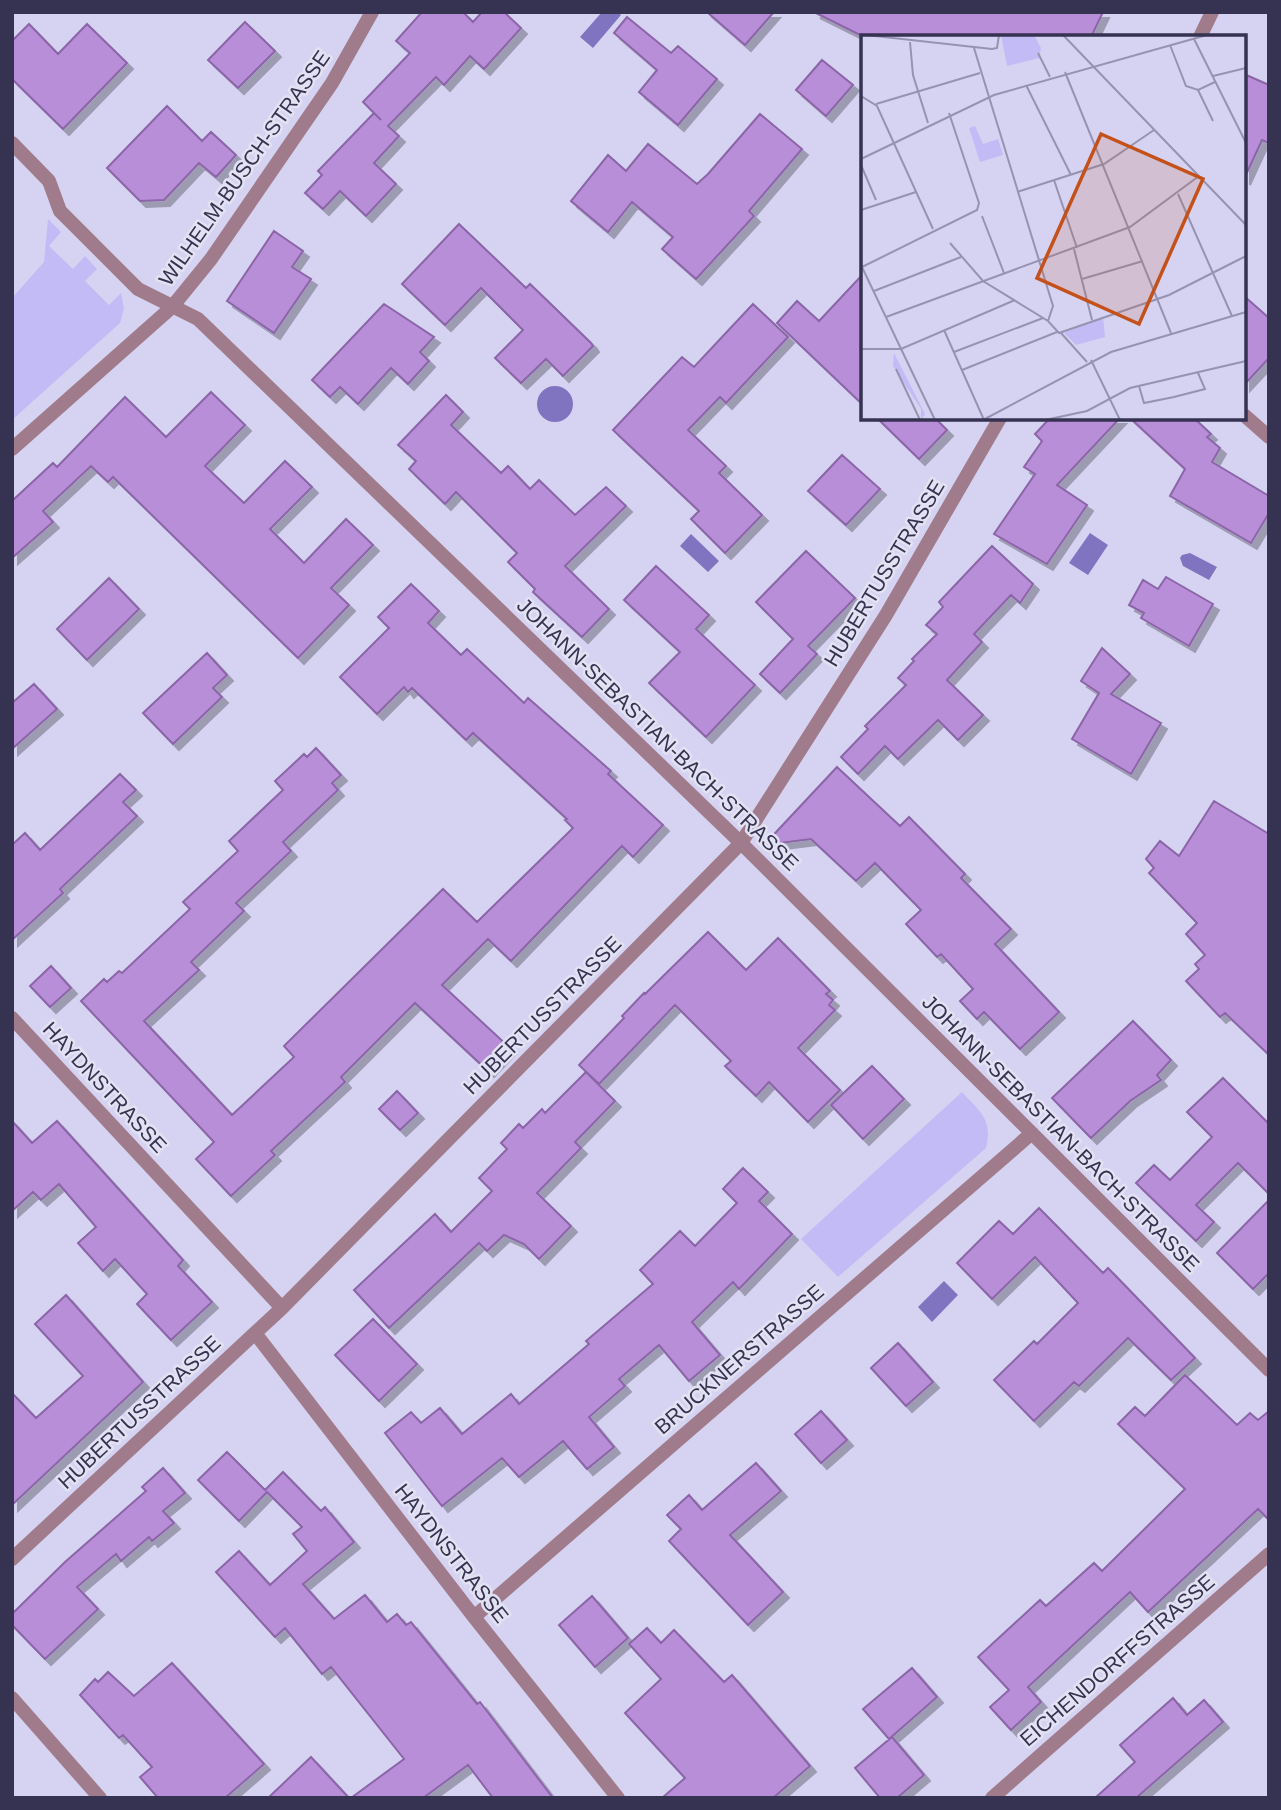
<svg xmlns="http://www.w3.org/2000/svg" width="1281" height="1810" viewBox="0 0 1281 1810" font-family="Helvetica,sans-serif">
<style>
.green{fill:#c2bbf6}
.water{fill:#8074c0}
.building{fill:#b88ed8;stroke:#8b65a8;stroke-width:2;filter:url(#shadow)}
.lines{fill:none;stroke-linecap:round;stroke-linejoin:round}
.minor{stroke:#a07b8c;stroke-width:14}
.labels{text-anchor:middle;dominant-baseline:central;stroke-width:5;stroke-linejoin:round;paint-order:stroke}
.street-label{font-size:21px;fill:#363251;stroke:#e3e2f2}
.inset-road{fill:none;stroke:#9693b2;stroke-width:2}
.view{fill:#c4511a;fill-opacity:0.15;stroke:#c4511a;stroke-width:3.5}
.inset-edge{fill:none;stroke:#363251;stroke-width:3.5}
</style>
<defs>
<filter id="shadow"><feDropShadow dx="6" dy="6" stdDeviation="0" flood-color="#0004"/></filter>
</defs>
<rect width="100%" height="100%" fill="#d6d3f2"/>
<path class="green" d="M48 219 61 232 49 246 73 269 85 256 97 269 85 281 109 305 121 293 124 309 120 323 12 420V298L44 262Z
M962 1092C980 1112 993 1119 986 1148L838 1277 801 1239Z"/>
<path class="water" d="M602 12H618L621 15 593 48 580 37Z
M537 404a18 18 0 1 1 36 0a18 18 0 1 1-36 0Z
M1090 533 1108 545 1088 575 1069 563Z
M691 534 719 561 708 572 680 546Z
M1190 553 1217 567 1209 580 1183 566 1180 558 1182 555Z
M944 1281 958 1295 932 1322 918 1307Z"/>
<path class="building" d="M422 12H463L473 22 482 12H504L521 28 484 69 470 56 444 85 436 77 388 126 399 136 374 163 396 184 366 216 340 191 323 209 305 193 322 175 318 171 374 113 381 120 363 102 410 53 396 41Z
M707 12H774L745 45Z
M814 12H1103L1091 37H864Z
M627 17 671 53 678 46 717 79 678 125 639 92 657 70 614 33Z
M245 22 275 51 238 88 208 60Z
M29 24 58 54 87 24 127 63 63 129 12 79V41Z
M822 60 853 85 826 116 796 90Z
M1244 74 1269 85V143L1262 140 1244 179Z
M167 106 202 141 211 132 236 155 216 177 199 163 164 200 140 201 107 168Z
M760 114 802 149 749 211 754 216 696 279 662 249 673 237 632 202 608 232 571 201 608 155 626 171 648 144 697 184 708 174Z
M459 224 526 288 530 284 591 343 593 346 563 376 546 359 521 383 495 358 523 330 481 288 445 325 402 284Z
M274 231 303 251 292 267 311 279 274 333 227 301Z
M863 274V405L777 323 797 301 819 321Z
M1244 296 1269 318V358L1244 385Z
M384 304 434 337 420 352 429 361 408 384 391 368 358 404 340 387 330 397 312 380Z
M753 304 788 337 726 403 720 397 688 430 726 466 719 473 762 515 725 553 691 519 699 511 613 430 682 357 694 367Z
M211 392 245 425 205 466 244 503 285 461 312 487 270 529 304 563 346 519 373 545 331 588 349 605 298 658 113 477 108 482 91 466 43 511 53 522 12 558V501L53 463 57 467 125 397 166 437Z
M446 395 463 412 451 425 501 473 508 466 530 489 539 480 575 515 606 487 626 506 565 566 609 609 582 637 533 592 535 589 508 562 517 553 456 492 445 504 409 469 416 461 398 445Z
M877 418H935L947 430 919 459Z
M1050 418H1120L1057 485 1087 505 1047 564 994 534 1035 474 1024 467 1042 441 1035 434Z
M1130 418H1194L1211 434 1207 437 1220 448 1212 462 1269 496V513L1251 543 1170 496 1185 469Z
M842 455 880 489 846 525 808 491Z
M992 546 1033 584 1020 603 1011 595 974 634 982 642 947 680 983 715 958 740 938 720 898 759 885 746 858 774 841 757 868 729 865 726 906 685 898 678 914 661 912 659 937 634 926 625 943 607 939 602Z
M806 551 855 598 808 646 817 654 780 693 760 674 793 639 756 602Z
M656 566 709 615 696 629 755 685 706 737 649 683 680 652 624 600Z
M1166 577 1213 604 1189 646 1141 618 1144 613 1129 605 1143 580 1158 589Z
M109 578 139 609 87 660 57 629Z
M411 584 439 611 428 623 461 655 467 649 524 703 528 698 611 771 608 774 663 825 633 857 622 846 511 961 488 939 442 985 510 1048 488 1071 415 1003 341 1077 345 1082 271 1151 275 1155 231 1196 196 1159 214 1142 81 1001 104 979 107 982 119 971 122 973 190 909 183 902 238 851 229 841 283 790 275 781 304 754 307 757 316 748 341 775 332 783 338 790 283 842 291 851 236 903 244 911 191 962 199 970 144 1021 232 1115 294 1057 284 1046 443 889 477 922 573 828 565 820 567 819 473 733 466 740 412 688 408 692 404 687 377 714 340 677 389 628 378 617Z
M1102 648 1130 674 1111 694 1161 723 1131 774 1072 739 1099 693 1081 681Z
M207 653 227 675 213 688 222 697 173 744 143 713Z
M34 684 57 709 12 749V703Z
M837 767 900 826 909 817 965 874 961 878 1011 929 995 944 1059 1012 1020 1049 984 1012 977 1019 960 1001 973 989 941 954 937 957 906 924 921 910 875 863 856 881 811 839 764 845Z
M120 774 136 790 123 802 137 816 60 889 63 893 12 940V845L25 833 40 850Z
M1214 801 1269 834V1055L1225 1013 1220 1017 1186 981 1199 969 1195 964 1205 955 1186 934 1197 923 1149 873 1154 868 1146 859 1160 841 1179 856Z
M708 932 746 970 778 938 830 991 826 994 833 1000 829 1005 835 1010 798 1048 840 1090 808 1122 769 1082 756 1096 725 1066 731 1061 675 1005 599 1084 579 1065 624 1018 622 1016 644 993 645 994Z
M51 966 71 988 50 1007 30 986Z
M1133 1021 1171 1060 1157 1075 1161 1080 1130 1101 1091 1138 1052 1098Z
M872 1066 904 1099 863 1139 831 1105Z
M586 1072 615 1101 575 1142 581 1148 537 1193 571 1226 539 1259 524 1244 504 1235 487 1251 479 1243 389 1328 354 1290 435 1214 451 1232 492 1191 479 1178 507 1149 501 1143 519 1124 523 1128 542 1109 545 1113Z
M1223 1078 1269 1124V1194L1238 1163 1196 1205 1214 1222 1196 1241 1136 1183 1154 1165 1170 1180 1212 1137 1187 1112Z
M397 1091 418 1113 400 1130 379 1109Z
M12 1121 32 1143 57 1121 183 1260 178 1266 212 1302 171 1340 137 1304 147 1294 115 1259 103 1271 78 1243 96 1227 59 1184 41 1200 33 1192 12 1211Z
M743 1168 768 1192 759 1201 792 1234 739 1289 733 1282 692 1322 720 1355 689 1381 659 1345 619 1379 625 1386 589 1417 614 1447 587 1469 563 1441 519 1477 502 1458 442 1506 385 1433 411 1412 421 1423 440 1408 462 1434 511 1394 519 1404 589 1344 586 1341 653 1284 640 1270 680 1231 695 1246 737 1203 723 1189Z
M1269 1200V1273L1253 1289 1217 1253Z
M1039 1208 1103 1273 1108 1268 1195 1358 1171 1380 1128 1338 1079 1386 1074 1382 1034 1421 994 1380 1034 1341 1037 1344 1078 1303 1035 1257 992 1299 957 1263 999 1221 1013 1234Z
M66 1295 143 1382 12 1505V1393L36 1418 83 1376 35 1324Z
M373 1319 417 1364 379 1401 335 1355Z
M898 1343 933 1382 906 1406 871 1368Z
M1185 1375 1237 1425 1250 1413 1258 1420 1269 1411V1520L1258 1509 1148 1612 1130 1592 1028 1687 1041 1702 1011 1730 990 1707 1009 1690 978 1657 1040 1600 1046 1606 1094 1563 1102 1571 1185 1489 1118 1424 1135 1407 1145 1416Z
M821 1411 847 1440 821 1463 795 1434Z
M227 1452 265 1490 283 1472 321 1511 325 1507 354 1542 303 1584 334 1619 365 1595 387 1622 397 1614 406 1625 411 1622 477 1704 480 1702 553 1798H493L468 1765 423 1798H351L404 1759 331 1667 322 1674 285 1628 275 1637 216 1572 239 1551 270 1585 307 1551 293 1534 302 1527 267 1492 239 1521 198 1480Z
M756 1463 781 1491 730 1535 783 1592 748 1625 669 1541 681 1529 667 1515 689 1495 702 1510Z
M163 1468 185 1493 163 1511 174 1523 152 1541 149 1537 121 1561 116 1554 77 1587 98 1609 45 1659 12 1625V1614L65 1562 146 1491 142 1487Z
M592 1596 628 1638 595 1667 559 1625Z
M647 1628 661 1643 674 1630 724 1682 732 1675 810 1766 773 1798H662L685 1778 625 1713 661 1679 629 1644Z
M172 1663 264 1764 225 1798H158L140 1777 152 1767 123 1735 119 1738 80 1695 95 1679 98 1682 108 1672 134 1696Z
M912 1668 937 1697 889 1739 863 1709Z
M1173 1698 1187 1715 1204 1700 1223 1722 1136 1798H1095L1135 1762 1120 1745Z
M892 1737 924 1775 897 1798H880L855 1768Z
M311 1757 349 1798H268Z"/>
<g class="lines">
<path class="minor" d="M1200 37 1212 12
M12 143 49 181 60 211 138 289 198 319 741 843 1269 1370
M1244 415 1269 437
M12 449 172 307 211 259 332 83 372 12
M12 1018 282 1308
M255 1333 474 1617 618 1798
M12 1559 282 1308 741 843 886 615 1000 418
M474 1617 1032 1133
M12 1698 100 1798
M992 1798 1269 1554"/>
</g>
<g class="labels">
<g class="street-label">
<text transform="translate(244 168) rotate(-55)">WILHELM-BUSCH-STRASSE</text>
<text transform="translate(884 573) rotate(-59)">HUBERTUSSTRASSE</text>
<text transform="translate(658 734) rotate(44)">JOHANN-SEBASTIAN-BACH-STRASSE</text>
<text transform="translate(542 1015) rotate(-45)">HUBERTUSSTRASSE</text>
<text transform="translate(105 1087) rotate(47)">HAYDNSTRASSE</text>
<text transform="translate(1061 1133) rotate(45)">JOHANN-SEBASTIAN-BACH-STRASSE</text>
<text transform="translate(739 1359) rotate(-41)">BRUCKNERSTRASSE</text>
<text transform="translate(139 1412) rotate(-43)">HUBERTUSSTRASSE</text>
<text transform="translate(452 1553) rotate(52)">HAYDNSTRASSE</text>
<text transform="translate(1117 1660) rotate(-41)">EICHENDORFFSTRASSE</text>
</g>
</g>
<g transform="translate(861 35)">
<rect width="385" height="385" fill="#d6d3f2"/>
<path d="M140 0H173L180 13 178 23 146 31ZM114 91 122 109 137 104 142 120 119 127 108 93ZM242 282 244 302 215 310 203 298ZM33 318 64 379 60 385V374L32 331Z" fill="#c2bbf6"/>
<path class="inset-road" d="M5 0 131 14 136 13 138 0M202 0 385 190M333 4 385 108M49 7 52 40 67 88M309 10 325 51 337 55 354 47M113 13 192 271 187 286M177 18 189 42M204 37 310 298M352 41 385 33M165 50 210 140M337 55 352 86M0 61 16 71 72 194M15 69 119 38M0 124 133 60 346 0M0 130 15 165M193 145 216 213M156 157 243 129 293 95M317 159 371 281M0 175 55 157M121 181 143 238M89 208 122 246 187 286 198 298 308 260 385 221M213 214 231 285M0 230 74 385M1 232 116 175 118 168 88 78M221 244 282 226M13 256 100 222M25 282 269 192 338 141M83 295 123 385M200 298 226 327M0 314H40L154 265M93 317 182 283M230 325 259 385M35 334 59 385M101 335 196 297M278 351 283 368 313 362 344 354 337 338M122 385 250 317 385 277M184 385 226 376 269 353 385 326"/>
<path class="view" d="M240 99 342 144 278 289 176 243Z"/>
<rect width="385" height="385" class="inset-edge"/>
</g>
<rect width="1281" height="1810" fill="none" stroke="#363251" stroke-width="28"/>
</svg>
